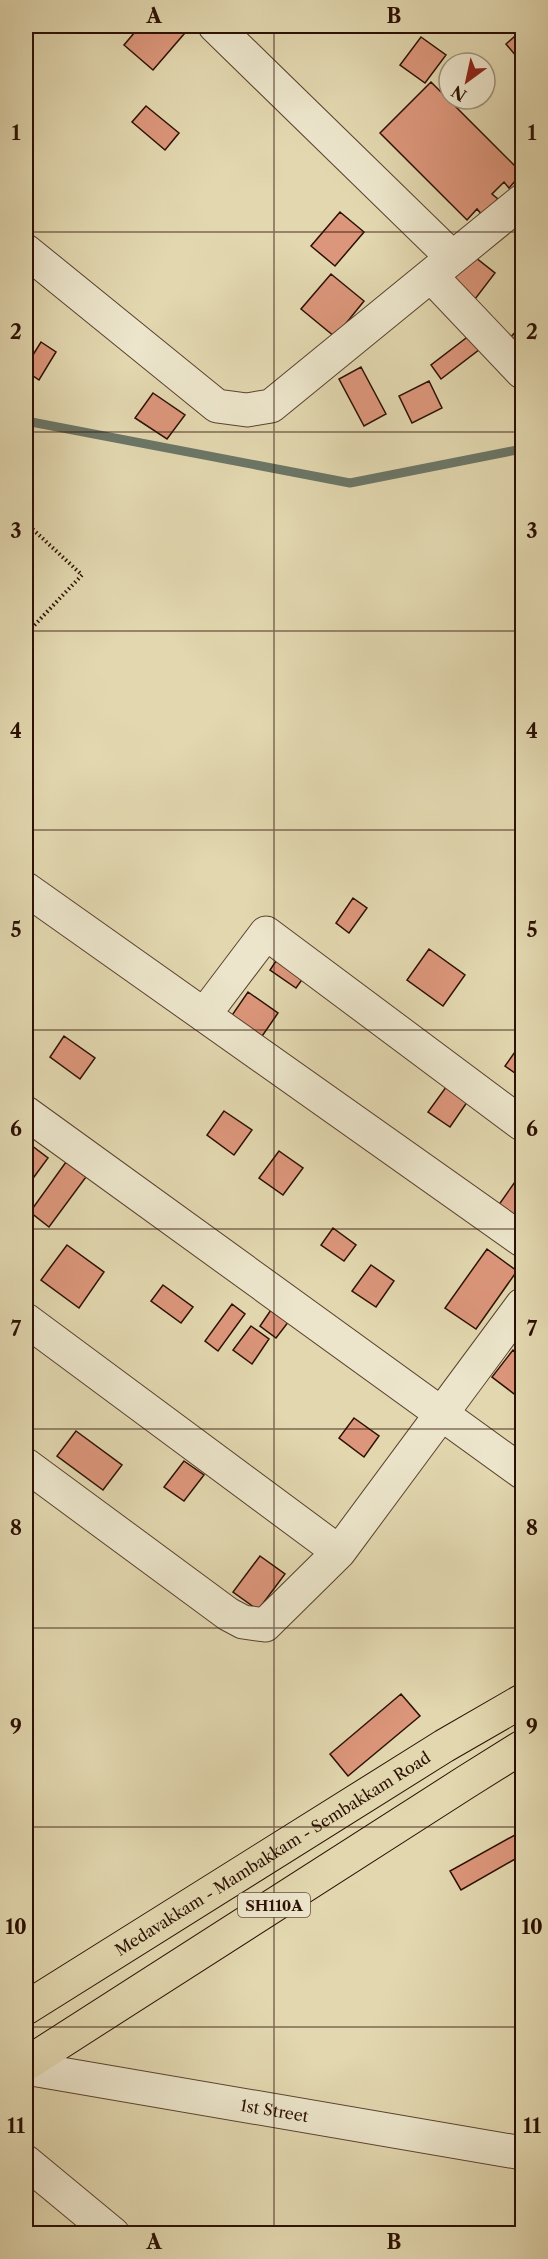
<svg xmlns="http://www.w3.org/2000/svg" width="548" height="2259" viewBox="0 0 548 2259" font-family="'Libre Caslon Text',serif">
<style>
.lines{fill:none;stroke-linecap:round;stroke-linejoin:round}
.stream{stroke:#6b7667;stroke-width:9}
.building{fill:#dc967b;stroke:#2c1003;stroke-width:1.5}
.minor-casing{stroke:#5a422e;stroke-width:35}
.tertiary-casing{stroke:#5a422e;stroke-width:35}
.primary-casing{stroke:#2c1003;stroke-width:35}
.path{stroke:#2c1003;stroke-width:4;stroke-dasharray:1.5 3;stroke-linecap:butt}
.minor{stroke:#ece5cb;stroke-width:33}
.tertiary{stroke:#ece5cb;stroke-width:33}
.primary{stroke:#e2d7af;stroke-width:33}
.grid{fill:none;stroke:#2c1003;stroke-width:1.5;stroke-opacity:0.55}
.labels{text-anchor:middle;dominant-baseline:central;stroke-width:6;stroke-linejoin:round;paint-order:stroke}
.shield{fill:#ece5cb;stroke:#66503f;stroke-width:1.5}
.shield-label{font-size:15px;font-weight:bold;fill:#2c1003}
.street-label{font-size:16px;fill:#2c1003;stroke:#ece5cb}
.neatline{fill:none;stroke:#2c1003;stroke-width:2}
.grid-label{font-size:20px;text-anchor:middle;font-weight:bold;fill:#2c1003}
</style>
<rect width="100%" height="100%" fill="#e2d7af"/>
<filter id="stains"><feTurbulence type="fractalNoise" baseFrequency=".00333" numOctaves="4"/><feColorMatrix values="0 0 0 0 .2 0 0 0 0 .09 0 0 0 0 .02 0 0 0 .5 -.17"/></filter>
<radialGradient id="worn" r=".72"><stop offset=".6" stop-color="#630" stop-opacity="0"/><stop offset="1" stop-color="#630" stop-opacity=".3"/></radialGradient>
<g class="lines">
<path class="stream" d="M26 421 350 483 522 449"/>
</g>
<path class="building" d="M140 26H174L184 34 153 70 124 45Z
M522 30V63L506 44Z
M421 37 446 55 425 83 400 65Z
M431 82 522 173 509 188 504 182 492 194 498 199 482 215 477 209 467 220 380 133Z
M146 106 179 133 165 150 132 122Z
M340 212 364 232 335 266 311 246Z
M471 254 495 273 472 303 448 284Z
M331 274 364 301 335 337 301 309Z
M522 325V355L507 341Z
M470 335 480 349 441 379 431 365Z
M41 342 56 352 39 380 26 371V366Z
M361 367 386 414 364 426 339 379Z
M429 381 442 408 412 423 399 396Z
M153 393 185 415 167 439 135 418Z
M353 898 367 908 349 933 336 923Z
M429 949 465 975 443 1006 407 980Z
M282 952 309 970 296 988 270 970Z
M248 992 278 1013 256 1045 226 1024Z
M64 1036 95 1058 80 1079 50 1057Z
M522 1042V1071L519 1076 505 1066Z
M449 1083 470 1098 450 1127 428 1112Z
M224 1111 252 1130 234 1155 207 1135Z
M31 1145 48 1158 31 1181 26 1176V1153Z
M279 1151 303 1168 283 1195 259 1178Z
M66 1162 86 1177 49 1227 30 1212Z
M517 1179 522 1183V1218L520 1221 498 1206Z
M333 1228 356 1245 344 1261 321 1245Z
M67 1245 104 1272 79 1308 41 1280Z
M487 1249 517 1271 476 1329 445 1308Z
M371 1265 394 1281 376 1307 352 1291Z
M163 1285 193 1307 181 1323 151 1301Z
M232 1304 245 1314 218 1351 205 1341Z
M275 1304 293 1316 276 1338 260 1326Z
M251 1326 269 1339 252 1364 233 1350Z
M513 1350 522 1357V1400L492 1377Z
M354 1418 379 1436 364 1457 339 1438Z
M76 1431 122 1465 103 1490 57 1456Z
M184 1461 204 1475 184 1501 164 1487Z
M260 1556 285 1574 258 1610 233 1592Z
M401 1694 420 1716 348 1776 330 1754Z
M522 1831V1855L461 1890 450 1871Z"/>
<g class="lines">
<defs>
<path id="minor" d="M215 26 452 257
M26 251 217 406 247 410 271 406 522 201
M431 276 522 372
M26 889 522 1240
M204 1015 266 933 522 1124
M26 1113 522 1472
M26 1320 339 1552
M26 1465 228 1614 243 1622 265 1625 339 1552 522 1305
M26 2162 113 2234"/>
<g id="tertiary">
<path id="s1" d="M26 2068 522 2153"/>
</g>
<g id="primary">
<path id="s2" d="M26 2008 444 1746 522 1701"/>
<path d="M26 2064 466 1782 522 1747"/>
</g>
</defs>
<use href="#minor" class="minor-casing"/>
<use href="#tertiary" class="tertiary-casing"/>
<use href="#primary" class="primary-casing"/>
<path class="path" d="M26 523 82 575 26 634"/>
<use href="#minor" class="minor"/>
<use href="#tertiary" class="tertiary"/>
<use href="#primary" class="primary"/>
</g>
<path class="grid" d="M274 26V2234M26 232H522M26 432H522M26 631H522M26 830H522M26 1030H522M26 1229H522M26 1429H522M26 1628H522M26 1827H522M26 2027H522"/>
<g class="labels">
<rect class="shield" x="238" y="1893" width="72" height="24" rx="4.5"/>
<g class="shield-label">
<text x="274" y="1905">SH110A</text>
</g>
<g class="street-label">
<text stroke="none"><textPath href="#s2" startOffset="291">Medavakkam - Mambakkam - Sembakkam Road</textPath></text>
<text stroke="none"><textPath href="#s1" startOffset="252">1st Street</textPath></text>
</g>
</g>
<rect width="548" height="2259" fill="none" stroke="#e2d7af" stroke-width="66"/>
<g transform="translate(467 81) rotate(213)"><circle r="28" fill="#ece5cb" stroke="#9f907b" stroke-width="1.5"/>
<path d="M0-4.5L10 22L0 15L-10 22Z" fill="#8f2418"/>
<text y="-9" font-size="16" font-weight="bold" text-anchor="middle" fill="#2c1003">N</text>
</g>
<rect x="33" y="33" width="482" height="2193" class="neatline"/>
<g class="grid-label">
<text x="154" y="23">A</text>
<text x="394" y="23">B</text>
<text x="16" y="140">1</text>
<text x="532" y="140">1</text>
<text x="16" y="339">2</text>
<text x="532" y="339">2</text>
<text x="16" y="538">3</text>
<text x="532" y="538">3</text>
<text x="16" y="738">4</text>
<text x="532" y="738">4</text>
<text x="16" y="937">5</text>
<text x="532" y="937">5</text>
<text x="16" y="1136">6</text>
<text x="532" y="1136">6</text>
<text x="16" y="1336">7</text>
<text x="532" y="1336">7</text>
<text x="16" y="1535">8</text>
<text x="532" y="1535">8</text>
<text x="16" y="1734">9</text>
<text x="532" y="1734">9</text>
<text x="16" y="1934">10</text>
<text x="532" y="1934">10</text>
<text x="16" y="2133">11</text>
<text x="532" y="2133">11</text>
<text x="154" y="2249">A</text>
<text x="394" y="2249">B</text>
</g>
<rect width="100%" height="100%" filter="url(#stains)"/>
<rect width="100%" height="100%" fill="url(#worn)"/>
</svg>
